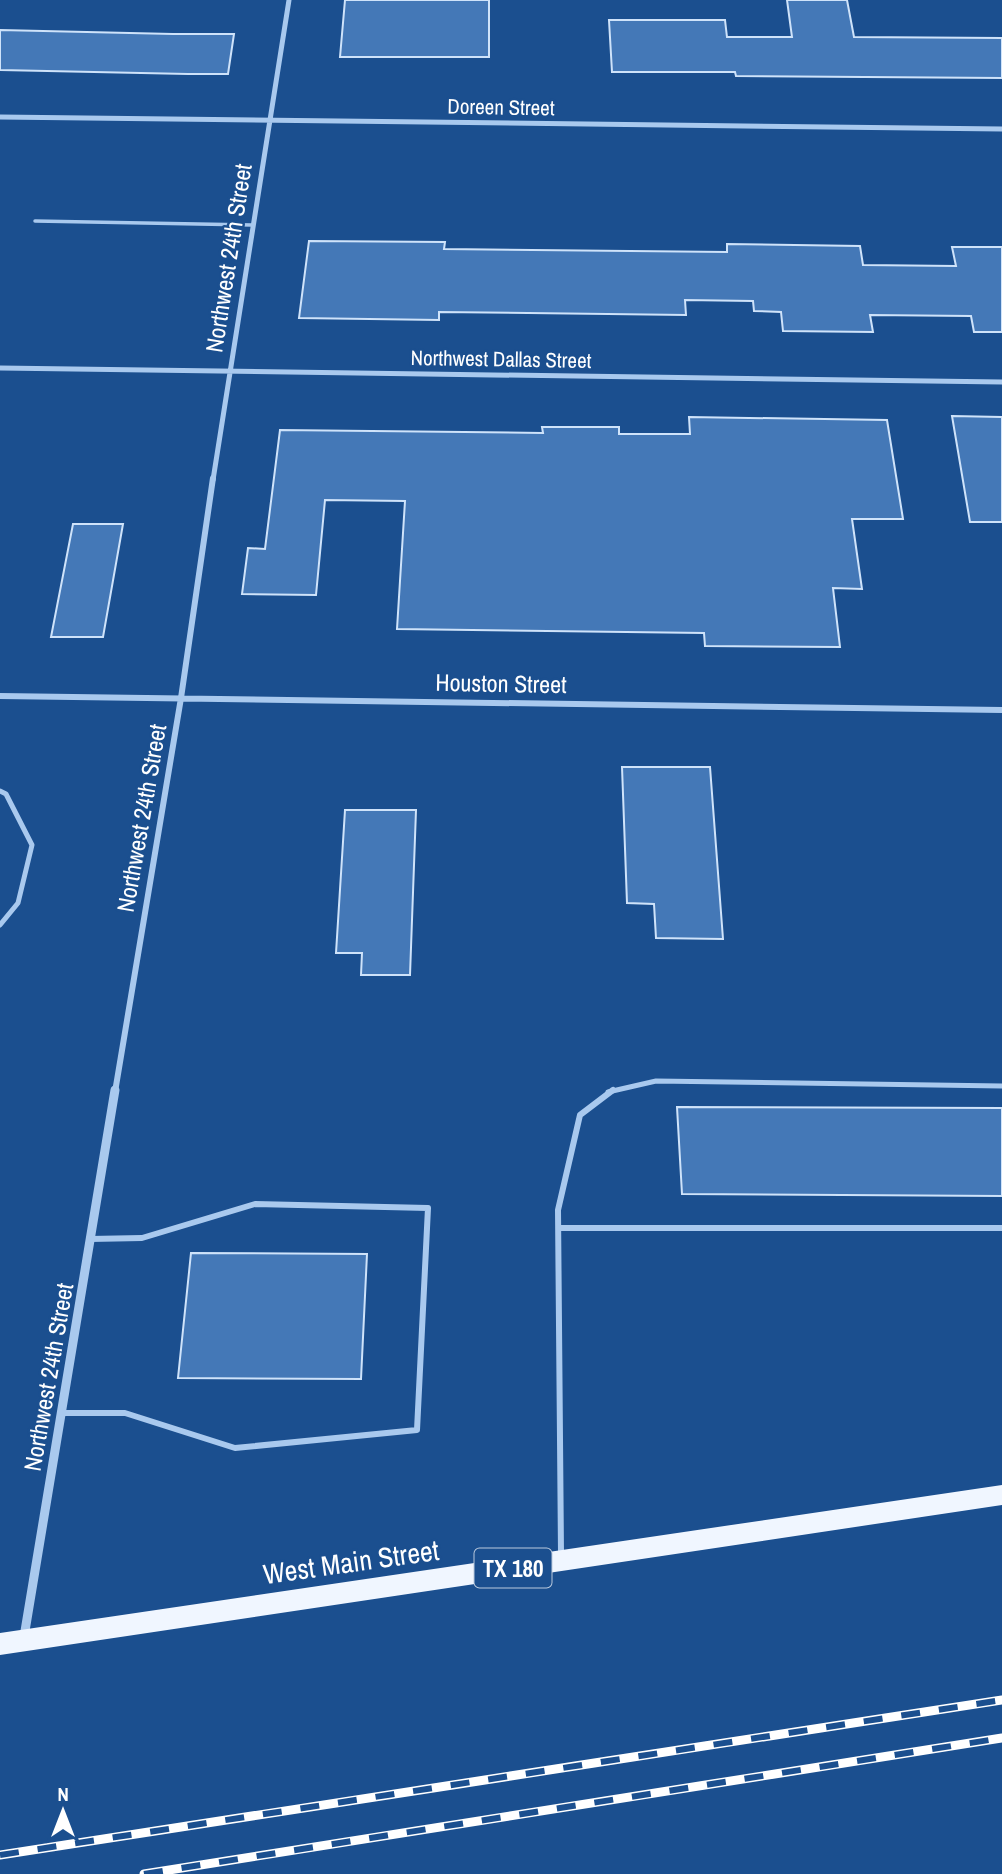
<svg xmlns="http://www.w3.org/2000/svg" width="1002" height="1874" viewBox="0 0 1002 1874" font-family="'Archivo Narrow',sans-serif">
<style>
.building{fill:#4478b7;stroke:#cfe3fa;stroke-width:2}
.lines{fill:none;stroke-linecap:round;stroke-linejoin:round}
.service-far2{stroke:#a9c9ee;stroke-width:3.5}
.service-far1{stroke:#a9c9ee;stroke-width:5}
.service{stroke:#a9c9ee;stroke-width:6}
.minor-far2{stroke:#a9c9ee;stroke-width:5}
.minor-far1{stroke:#a9c9ee;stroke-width:6}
.minor{stroke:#a9c9ee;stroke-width:9}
.primary{fill:#f0f6ff;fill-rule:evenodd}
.rail-casing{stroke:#fff;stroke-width:9}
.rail{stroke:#1b4f8f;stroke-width:6;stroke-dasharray:19;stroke-linecap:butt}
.labels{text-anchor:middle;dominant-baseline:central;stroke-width:5;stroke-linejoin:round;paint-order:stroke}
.far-street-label{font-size:21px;fill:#fff;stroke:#1b4f8f}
.shield{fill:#1b4f8f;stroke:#bbcadd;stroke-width:2}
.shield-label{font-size:23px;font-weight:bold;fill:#fff}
.street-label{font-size:24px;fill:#fff;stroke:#1b4f8f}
.near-street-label{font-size:28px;fill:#fff;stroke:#1b4f8f}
</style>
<rect width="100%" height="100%" fill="#1b4f8f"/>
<path class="building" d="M345 0H489V57H340Z
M787 0H847L854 37 1002 38V78L736 76 735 72H612L609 20H725L727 37H792Z
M0 30 173 34H234L228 74H188L0 70Z
M309 241 445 242 444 249 727 252V244L860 246 863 265 956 266 952 247H1002V332H974L971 316 870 315 873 332 783 331 781 312 754 311 753 301 685 300 686 315 439 312V320L299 318Z
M952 416 1002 417V522H970Z
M689 417 887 420 903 519H852L862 589 833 588 840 647 705 646 704 633 397 629 405 501 325 500 316 595 242 594 248 548 265 549 280 430 543 433 542 427H619V434H690Z
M73 524H123L103 637H51Z
M622 767H710L723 939 656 938 654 904 627 903Z
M345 810H416L410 975H361L362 953H336Z
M677 1107 1002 1108V1196L682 1194Z
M191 1253 367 1254 361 1379 178 1378Z"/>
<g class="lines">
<path class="service-far2" d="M35 221 252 225"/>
<path class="service-far1" d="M0 791 6 794 32 845 18 903 0 925
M608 1092 656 1081 1002 1086"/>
<path class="service" d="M559 1228H1002
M61 1413H125L235 1448 417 1430 428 1208 255 1204 142 1238 90 1239
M561 1554 558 1210 580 1115 613 1090"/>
<path class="minor-far2" d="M0 117 1002 129
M0 368 1002 382
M213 480 289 0"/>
<path class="minor-far1" d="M0 696 1002 710
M115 1092 181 698 213 478"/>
<path class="minor" d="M24 1637 115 1090"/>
<path class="primary" d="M1002 1485V1505L0 1655V1633Z"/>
<defs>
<path id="rail" d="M0 1855 1002 1700
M144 1874 1002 1738"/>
</defs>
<use href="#rail" class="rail-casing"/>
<use href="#rail" class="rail"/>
</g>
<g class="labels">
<g class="far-street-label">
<text transform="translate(501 107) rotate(1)">Doreen Street</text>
<text transform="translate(501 359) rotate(1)">Northwest Dallas Street</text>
</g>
<rect class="shield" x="474.5" y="1548.5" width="77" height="39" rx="5"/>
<g class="shield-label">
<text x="513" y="1568">TX 180</text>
</g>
<g class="street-label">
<text transform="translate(228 258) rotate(-81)">Northwest 24th Street</text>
<text transform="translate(501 683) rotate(1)">Houston Street</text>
<text transform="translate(141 818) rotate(-80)">Northwest 24th Street</text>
<text transform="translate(48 1377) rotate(-80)">Northwest 24th Street</text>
</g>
<g class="near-street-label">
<text transform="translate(351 1562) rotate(-8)">West Main Street</text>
</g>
</g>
<g transform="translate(63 1811)" stroke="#1b4f8f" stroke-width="5" paint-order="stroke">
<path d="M0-5L12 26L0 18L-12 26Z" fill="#ffffff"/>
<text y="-10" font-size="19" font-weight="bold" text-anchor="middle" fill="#ffffff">N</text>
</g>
</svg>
